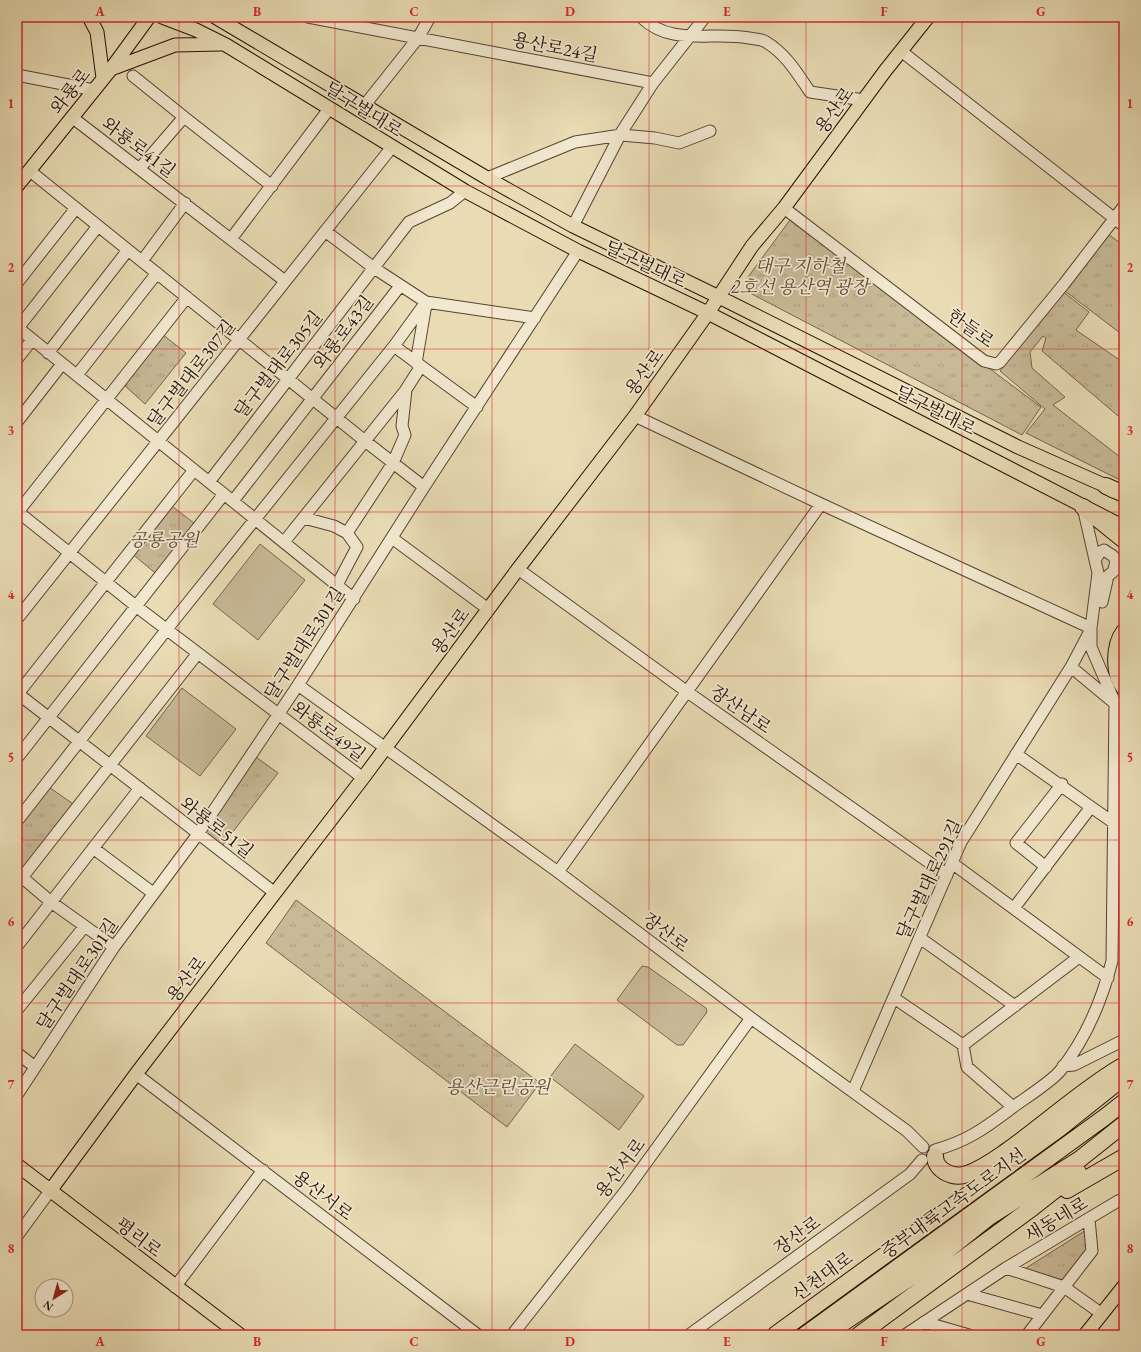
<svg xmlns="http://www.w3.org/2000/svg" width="1141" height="1352" viewBox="0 0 1141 1352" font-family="'EB Garamond','Noto Serif KR',serif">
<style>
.grass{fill:url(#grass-tufts);stroke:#76644e}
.garden{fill:#c8b997;stroke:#76644e}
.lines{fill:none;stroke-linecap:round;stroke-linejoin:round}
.minor-casing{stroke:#564332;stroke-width:13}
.major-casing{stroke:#251006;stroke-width:15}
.highway-casing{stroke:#251006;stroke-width:18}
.minor{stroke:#f1e8cf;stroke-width:11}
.major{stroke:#e9dcb5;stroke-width:13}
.highway{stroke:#e9dcb5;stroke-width:16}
.grid{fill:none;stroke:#d62828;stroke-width:1;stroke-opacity:0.55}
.labels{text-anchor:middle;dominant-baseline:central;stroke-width:3.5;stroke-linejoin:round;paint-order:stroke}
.street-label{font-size:18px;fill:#251006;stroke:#f1e8cf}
.park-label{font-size:18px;font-style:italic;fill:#5e4b39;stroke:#f1e8cf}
.neatline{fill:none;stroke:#d62828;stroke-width:1.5}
.grid-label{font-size:13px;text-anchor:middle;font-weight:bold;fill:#d62828}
</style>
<defs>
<pattern id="grass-tufts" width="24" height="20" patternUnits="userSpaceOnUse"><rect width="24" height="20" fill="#c8b997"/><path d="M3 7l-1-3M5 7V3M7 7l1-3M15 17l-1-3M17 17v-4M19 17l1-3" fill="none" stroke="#ac9e81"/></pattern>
</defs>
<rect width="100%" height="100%" fill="#e9dcb5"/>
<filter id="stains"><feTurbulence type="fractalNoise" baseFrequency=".005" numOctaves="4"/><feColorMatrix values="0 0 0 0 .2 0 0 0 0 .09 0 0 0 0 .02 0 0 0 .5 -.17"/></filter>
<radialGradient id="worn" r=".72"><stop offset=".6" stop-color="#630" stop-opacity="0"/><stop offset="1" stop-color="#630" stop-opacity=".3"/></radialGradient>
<path class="grass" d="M790 220 1041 407 1022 435 748 292V277Z
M1108 234 1124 246V266L1119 273 1124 278V336L1065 291Z
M1062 291 1089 312 1076 330 1124 363V421L1042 351 1046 338 1043 336 1030 352 1032 368 1065 397 1053 405 1124 460V482L1026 433 1045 409 1000 371Z
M162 334 186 353 145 404 122 383Z
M168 503 199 527 160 577 130 552Z
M253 755 278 773 219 850 200 833Z
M46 785 76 806 24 874 17 869V821Z
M296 900 540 1083 507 1127 266 943Z
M1086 1230V1253L1061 1282 1023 1270Z"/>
<path class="garden" d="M260 544 305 580 258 640 213 604Z
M182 688 236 729 200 776 146 736Z
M642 966 648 967 706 1008 707 1012 683 1045H677L617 1000Z
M575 1044 644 1096 619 1130 550 1077Z"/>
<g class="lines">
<defs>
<path id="minor" d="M308 17 653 83
M641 17C671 47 712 31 749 38 754 39 762 39 766 42 786 54 797 73 810 92L864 100
M901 51 1124 226
M17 75 94 90
M133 76 184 117
M364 106 418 38 430 17
M73 118 285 281
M140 168 184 117 272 186
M30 171 365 441 424 487
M487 178 575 142 621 135 655 138 679 143 710 131
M784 208 984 361 996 364 1000 362 1064 284 1124 206
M573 226 621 133 653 83 705 17
M325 231 374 268 426 302 535 318
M231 239 329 109
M142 261 185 203
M17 283 76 208
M17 327 354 599
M18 328 98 226
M48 353 128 250
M17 359 32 340
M416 363 426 304
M421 366 477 407
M77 375 157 273
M635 416 821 504 1091 628
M17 422 62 364
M209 482 409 222 450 203 465 191
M233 501 400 286
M17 511 137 607 363 778
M18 512 187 297
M304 518 334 526 347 533 357 547 337 585
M347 533 393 463 405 435 402 426 406 390
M392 538 488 609
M284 542 405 391 421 366 394 346
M1095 560 1100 552 1104 550 1113 556 1116 561 1114 569
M518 569 686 691 947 875
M1102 602 1108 576 1124 562
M17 619 392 147
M1071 667 1124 711
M298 685 558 872 751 1018 907 1131 923 1147
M17 693 275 893
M17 695 194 470
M1016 754 1091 807
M17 758 224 494
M17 821 167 629 394 346 426 302
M93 848 153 893
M952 863 1108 978
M1046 867 1016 843 1062 784
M558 872 821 504
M17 873 51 902 114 947
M17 884 198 653
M1014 908 1091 807 1114 823 1124 816
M920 938 1015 1006
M17 946 140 788
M894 998 963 1045
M17 1010 84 927
M17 1053 35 1067
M1063 1066 1074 1065 1124 1040
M136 1074 478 1335
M853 1091 961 842 1071 667 1090 631
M17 1095 114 947 198 834 298 685 424 487 578 251
M1013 1107 967 1067 963 1045 1079 957
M935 1150C965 1142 984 1129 1009 1110 1022 1100 1050 1083 1060 1071 1085 1040 1102 1000 1112 961L1115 703 1091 647V628L1098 573 1083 507
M17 1236 50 1191
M1006 1268 1064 1287 1102 1314
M175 1287 263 1170
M967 1294 1042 1315
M924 1322 969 1335
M512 1335 627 1189 751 1018
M689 1335 910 1174 922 1160
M905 1335 1006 1268 1118 1201 1124 1199
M1027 1335 1092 1251 1089 1219"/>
<path id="major" d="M89 17 97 32 103 78
M162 17 196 30 226 45 465 191 578 251 708 313 1124 527
M215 17 487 178 573 226 719 297 1018 447 1106 486 1113 491
M111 69 175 45 221 44
M17 186 111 69 149 17
M17 1165 240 1335
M50 1191 136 1074 363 778 518 569 635 416 708 313 752 246 784 208 885 71 928 17
M1085 1335 1124 1286"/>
<path id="highway" d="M1106 486 1124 494
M1083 507 1124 540
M1124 632C1114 645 1113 674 1124 687
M935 1156C935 1171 954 1179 967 1174 982 1169 994 1160 1007 1151 1044 1125 1082 1090 1121 1067
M1067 1190 1124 1157
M775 1335 1060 1128 1124 1077
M805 1335 1105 1117 1124 1102
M825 1335 930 1264 989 1217 1080 1159 1124 1124
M859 1335 1032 1208 1078 1172"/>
</defs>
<use href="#minor" class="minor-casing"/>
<use href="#major" class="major-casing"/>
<use href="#highway" class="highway-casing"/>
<use href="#minor" class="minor"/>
<use href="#major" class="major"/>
<use href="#highway" class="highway"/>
</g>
<path class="grid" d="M179 17V1335M335 17V1335M492 17V1335M649 17V1335M806 17V1335M962 17V1335M17 186H1124M17 349H1124M17 512H1124M17 676H1124M17 840H1124M17 1003H1124M17 1166H1124"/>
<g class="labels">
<g class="street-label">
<text transform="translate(555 47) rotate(11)">용산로24길</text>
<text transform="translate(70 91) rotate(-52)">와룡로</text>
<text transform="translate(364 109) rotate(32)">달구벌대로</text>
<text transform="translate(834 110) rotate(-54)">용산로</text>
<text transform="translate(139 147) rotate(37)">와룡로41길</text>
<text transform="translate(646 264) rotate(25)">달구벌대로</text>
<text transform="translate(971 328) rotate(36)">한들로</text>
<text transform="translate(343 332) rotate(-53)">와룡로43길</text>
<text transform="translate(278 364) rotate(-52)">달구벌대로305길</text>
<text transform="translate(644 372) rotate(-54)">용산로</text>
<text transform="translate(191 373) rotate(-52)">달구벌대로307길</text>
<text transform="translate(936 410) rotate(27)">달구벌대로</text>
<text transform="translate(450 631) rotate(-54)">용산로</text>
<text transform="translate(304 643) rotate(-57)">달구벌대로301길</text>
<text transform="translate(741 709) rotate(35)">장산남로</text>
<text transform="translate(329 731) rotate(37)">와룡로49길</text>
<text transform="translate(217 827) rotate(38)">와룡로51길</text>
<text transform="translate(929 879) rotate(-65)">달구벌대로291길</text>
<text transform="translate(666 932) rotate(37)">장산로</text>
<text transform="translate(77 974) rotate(-56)">달구벌대로301길</text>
<text transform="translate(186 979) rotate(-53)">용산로</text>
<text transform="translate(620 1168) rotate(-53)">용산서로</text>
<text transform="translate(323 1195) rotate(37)">용산서로</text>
<text transform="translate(953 1203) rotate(-36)">중부내륙고속도로지선</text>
<text transform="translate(1056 1219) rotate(-31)">새동네로</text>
<text transform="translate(797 1235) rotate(-36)">장산로</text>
<text transform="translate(139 1237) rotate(37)">평리로</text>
<text transform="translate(822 1276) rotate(-36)">신천대로</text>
</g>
<g class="park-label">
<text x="800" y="265">대구 지하철<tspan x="800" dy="21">2호선 용산역 광장</tspan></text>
<text x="164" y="539">공룡공원</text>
<text x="498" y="1086">용산근린공원</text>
</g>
</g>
<rect width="1141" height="1352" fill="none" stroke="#e9dcb5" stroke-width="44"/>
<g transform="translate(54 1298) rotate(217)"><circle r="19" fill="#f1e8cf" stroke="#9f927f"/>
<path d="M0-3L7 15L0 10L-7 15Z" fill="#8f2418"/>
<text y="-6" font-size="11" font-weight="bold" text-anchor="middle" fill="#251006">N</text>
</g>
<rect x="22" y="22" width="1097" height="1308" class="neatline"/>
<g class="grid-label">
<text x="100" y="16">A</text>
<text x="257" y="16">B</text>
<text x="414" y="16">C</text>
<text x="570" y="16">D</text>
<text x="727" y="16">E</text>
<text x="884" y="16">F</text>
<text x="1041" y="16">G</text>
<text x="11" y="108">1</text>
<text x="1130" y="108">1</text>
<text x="11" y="272">2</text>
<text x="1130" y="272">2</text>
<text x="11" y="435">3</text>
<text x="1130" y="435">3</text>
<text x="11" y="599">4</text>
<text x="1130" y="599">4</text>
<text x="11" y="762">5</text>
<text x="1130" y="762">5</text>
<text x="11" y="926">6</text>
<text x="1130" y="926">6</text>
<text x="11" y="1089">7</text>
<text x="1130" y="1089">7</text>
<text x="11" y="1253">8</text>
<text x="1130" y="1253">8</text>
<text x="100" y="1346">A</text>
<text x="257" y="1346">B</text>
<text x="414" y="1346">C</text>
<text x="570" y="1346">D</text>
<text x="727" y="1346">E</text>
<text x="884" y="1346">F</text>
<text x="1041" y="1346">G</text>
</g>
<rect width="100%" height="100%" filter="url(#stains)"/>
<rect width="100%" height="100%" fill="url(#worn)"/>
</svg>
